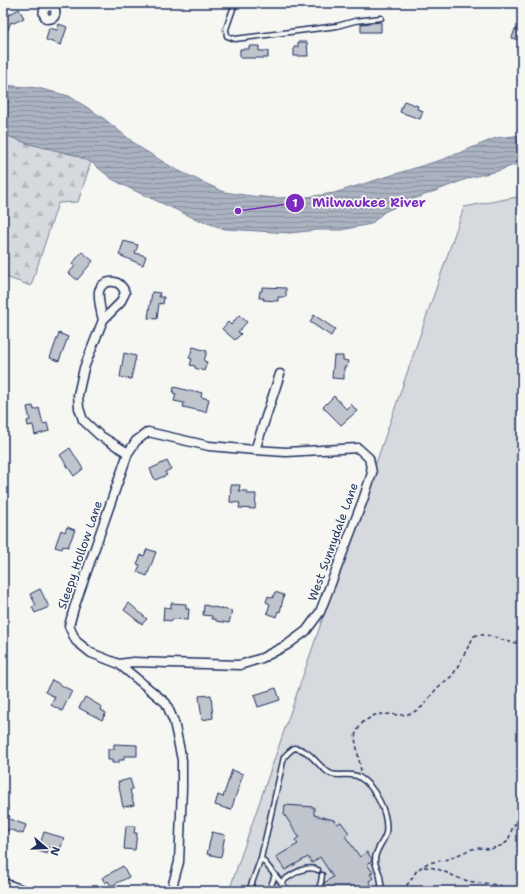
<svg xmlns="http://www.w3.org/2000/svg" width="525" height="894" viewBox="0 0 525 894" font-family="'Shantell Sans',sans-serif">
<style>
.green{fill:#d6d9dd;stroke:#78849e}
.forest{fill:url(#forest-firs);stroke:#78849e}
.water{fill:url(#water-rules);stroke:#717e99}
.building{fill:#c0c4cd;stroke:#1b2f5e}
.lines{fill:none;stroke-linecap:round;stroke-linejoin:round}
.service-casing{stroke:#1b2f5e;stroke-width:7}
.minor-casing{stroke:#1b2f5e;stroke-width:11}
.tertiary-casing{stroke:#1b2f5e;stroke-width:13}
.path{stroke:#1b2f5e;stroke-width:1.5;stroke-dasharray:4 3;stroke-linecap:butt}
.service{stroke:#f6f6f2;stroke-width:4}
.minor{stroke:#f6f6f2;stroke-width:8}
.tertiary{stroke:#f6f6f2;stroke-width:10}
.labels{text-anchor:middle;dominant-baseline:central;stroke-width:3.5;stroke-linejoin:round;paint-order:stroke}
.street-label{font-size:12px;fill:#1b2f5e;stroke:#f6f6f2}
.leader{fill:none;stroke:#7b2cbf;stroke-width:1.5}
.callout-dot{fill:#7b2cbf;stroke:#f6f6f2;stroke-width:1.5}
.mark-label{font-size:12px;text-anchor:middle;font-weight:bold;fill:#fff}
.callout-label{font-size:13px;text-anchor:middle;font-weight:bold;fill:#7b2cbf;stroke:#f6f6f2;stroke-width:3.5;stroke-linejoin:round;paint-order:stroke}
</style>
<defs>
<pattern id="forest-firs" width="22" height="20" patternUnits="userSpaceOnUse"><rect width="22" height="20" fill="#d6d9dd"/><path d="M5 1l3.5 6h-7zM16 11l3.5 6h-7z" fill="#b7bbc0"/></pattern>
<pattern id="water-rules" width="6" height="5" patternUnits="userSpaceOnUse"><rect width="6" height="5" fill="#abb2c0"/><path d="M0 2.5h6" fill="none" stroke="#8a919f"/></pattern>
</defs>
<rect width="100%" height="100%" fill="#f6f6f2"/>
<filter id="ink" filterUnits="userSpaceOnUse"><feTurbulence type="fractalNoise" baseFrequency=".025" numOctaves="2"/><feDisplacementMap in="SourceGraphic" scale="8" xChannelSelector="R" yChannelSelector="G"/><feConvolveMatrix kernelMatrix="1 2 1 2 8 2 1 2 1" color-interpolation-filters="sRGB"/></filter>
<g filter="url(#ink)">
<path class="green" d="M522 196V891H229L464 207Z"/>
<path class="forest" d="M3 134 26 143 75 155 91 162 78 202 58 203 31 286 3 276Z"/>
<path class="water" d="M3 85 38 88 69 96 102 117 139 147 175 169 224 192 252 196 275 198 307 197 334 193 444 159 496 138 522 135V162L498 171 472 177 406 202 384 212 371 224 341 230H318L290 233 225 229 196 219 131 189 112 179 91 162 75 155 26 143 3 134Z"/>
<path class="building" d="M19 9 24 18 14 23 11 22 3 41V14L8 15Z
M381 22V32H361V24Z
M59 24 67 27 61 45 46 40 49 28 57 30Z
M515 29 522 31V41L512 38Z
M298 42H307L308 56H294V47H298Z
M249 46H259V51H268V58H240V49H249Z
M404 101 418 106 417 109 423 111 420 119 400 112Z
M124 241 138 245 135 253 146 256 143 265 119 255Z
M82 252 93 261 77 280 69 273 75 266 72 264Z
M262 287 286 288V297H278V301L263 300 264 298H259L260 291H262Z
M152 292 160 293 159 297H164L163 304 159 303 157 319 148 318Z
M239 315 247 322 238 332 241 334 235 340 222 329 228 322 231 325Z
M314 315 335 329 331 336 310 322Z
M59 333 68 337 59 361 50 358Z
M193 347 207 351 204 361 207 362 204 371 195 368V366L190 365 192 359 189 358Z
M124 353 136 356 131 379 120 377Z
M334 356H343V360L348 361 347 367H344V379L332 378Z
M174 387 194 392 195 391 202 393 201 397 209 399 206 412 183 407 184 403 174 401 176 394 173 393Z
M334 396 346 409 351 404 357 411 341 425 323 407Z
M33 406 34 410 39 408 43 424 47 423 49 431 35 435 33 425 28 426 27 421 30 420 27 407Z
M70 448 83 469 74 476 60 455Z
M167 461 171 469 165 472 167 475 155 480 150 469Z
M231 485H240L239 491H248L247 494H256L255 509 239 508 240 503 230 502Z
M67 527 75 530 68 547 63 546 62 549 55 547 61 530 65 532Z
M147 549 156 552 147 576 137 572 140 565 137 564 141 555 144 556Z
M40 589 49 607 35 613 32 607 36 605 30 594Z
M275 592 284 595 280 612 278 611 276 617 267 613 270 604 266 602 268 596 273 598Z
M129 603 147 619 142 624 124 610Z
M171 603 186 604V609H189L188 620 172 619V621L163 620 164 607 171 608Z
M204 605 232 611 229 623 216 621V619H212V616L203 615Z
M52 680 72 691 62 711 51 705 55 697 45 692Z
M276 688 280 700 258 707 254 695Z
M211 695 213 718 202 720 199 696Z
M85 697 102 707 101 710 106 713 102 720 79 708Z
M114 744 137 745V756H124V760H119V763H112V760H108V749H114Z
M232 770 243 774 231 810 215 805 218 795 223 797Z
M130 779 133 789 130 790 134 805 123 807 118 782Z
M285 805 314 807V815L334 820 337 824 341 822 349 833 345 836 360 857 367 852 372 859V861L367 864 373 873 370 874 373 878 369 881 372 887 371 891H329L324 883 333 877 320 857 312 863 308 857 285 870 276 857 298 844 295 840 299 837 284 814Z
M4 814 10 816 9 819 26 825 23 834 8 829 3 840Z
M126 826H135L134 833H137L135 850 124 849Z
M44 832 64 838 60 850 49 847 47 854 38 851Z
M212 832 225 835 221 857 207 854Z
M123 866 129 877 111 886 108 881 105 883 102 878Z"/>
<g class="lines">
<defs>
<path id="service" d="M235 3 226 29 227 36 235 39 337 26 355 21 381 18
M281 882C292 875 305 864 318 870
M249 891 261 858
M269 891 275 875
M288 891 261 858 284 757 289 752 294 748C311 749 317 767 331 774 340 777 351 772 359 777 375 786 389 814 386 833 384 842 374 851 375 861 375 865 378 869 379 873 381 879 381 885 382 891
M318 891 321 882 322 875"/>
<path id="minor" d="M53 3C56 11 58 19 47 19 42 14 42 9 49 6L55 8
M103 320C101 313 98 298 99 291 102 280 117 279 122 287 124 289 124 291 125 293L120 303 103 320 84 368 78 395 79 408 83 420 99 435 128 453
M255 450 280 374
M119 664 133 662 240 665 262 658 287 645 306 631 320 612 363 500 372 473 369 458 358 448 286 452 255 450 209 446 148 432 136 441 128 453 74 608 69 626 76 641 91 653 119 664 166 703 174 722 182 760V788L179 862 171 891"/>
<path id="tertiary" d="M3 884 23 891"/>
</defs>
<use href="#service" class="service-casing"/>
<use href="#minor" class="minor-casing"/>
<use href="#tertiary" class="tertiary-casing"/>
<path class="path" d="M361 771 355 738 356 732 363 722 375 715 383 714 404 715 412 713 422 707 437 688 453 675 474 636C488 630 506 646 522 642
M424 867C438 867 448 874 461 879 479 885 499 882 515 891
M402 891 411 880 417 870 428 863 449 859 469 850 477 848 491 849 503 845 508 841 513 826 521 820"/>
<use href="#service" class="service"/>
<use href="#minor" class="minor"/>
<use href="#tertiary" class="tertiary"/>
</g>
</g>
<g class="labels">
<g class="street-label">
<text transform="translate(333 542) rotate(-70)">West Sunnydale Lane</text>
<text transform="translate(80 555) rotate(-71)">Sleepy Hollow Lane</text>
</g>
</g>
<path class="leader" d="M238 211L295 203"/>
<g class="callout-dot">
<circle cx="238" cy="211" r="4"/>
<circle cx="295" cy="203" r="10"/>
</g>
<g class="mark-label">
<text x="295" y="207">1</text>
</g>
<g class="callout-label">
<text x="369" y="207">Milwaukee River</text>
</g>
<rect width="525" height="894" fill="none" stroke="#f6f6f2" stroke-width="16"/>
<rect x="8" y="8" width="509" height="878" fill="none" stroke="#1b2f5e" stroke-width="1.5" filter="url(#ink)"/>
<g transform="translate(46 848) rotate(109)" stroke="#f6f6f2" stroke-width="3" paint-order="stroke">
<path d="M0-3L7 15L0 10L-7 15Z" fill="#1b2f5e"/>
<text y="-6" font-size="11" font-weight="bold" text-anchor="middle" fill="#1b2f5e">N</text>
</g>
</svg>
